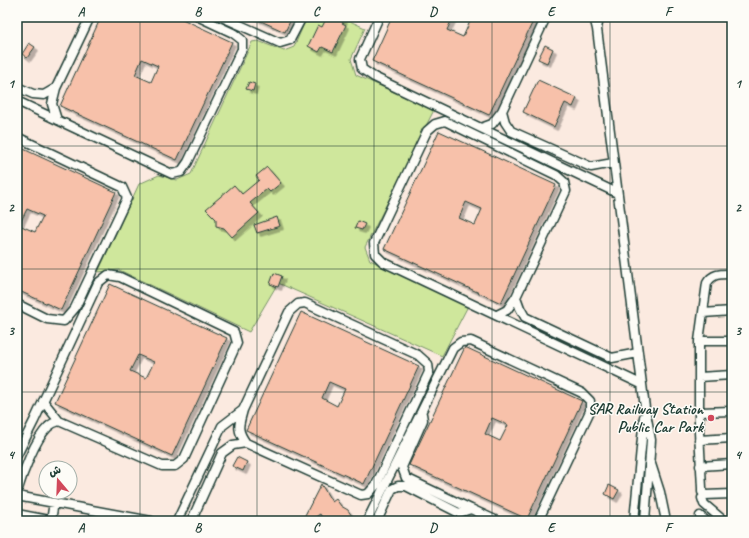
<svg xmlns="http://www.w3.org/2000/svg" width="749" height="538" viewBox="0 0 749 538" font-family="Caveat,'Playpen Sans Arabic',sans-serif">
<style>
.green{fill:#cfe79c;stroke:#779268}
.building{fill:#f7c1aa;stroke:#1f3d34;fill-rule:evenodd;filter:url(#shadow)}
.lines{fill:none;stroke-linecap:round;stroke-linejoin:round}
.minor-casing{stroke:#1f3d34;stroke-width:11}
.major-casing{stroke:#1f3d34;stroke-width:13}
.minor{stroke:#fdfcf7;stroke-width:8}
.major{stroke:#f7e281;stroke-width:10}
.grid{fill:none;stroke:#1f3d34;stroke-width:1;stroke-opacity:0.55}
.poi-dot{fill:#d1495b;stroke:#fdfcf7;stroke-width:1.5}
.labels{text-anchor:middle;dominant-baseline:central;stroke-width:3;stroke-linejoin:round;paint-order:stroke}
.poi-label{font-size:16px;font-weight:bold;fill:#1f3d34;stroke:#fdfcf7;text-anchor:end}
.neatline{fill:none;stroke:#1f3d34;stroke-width:1.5}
.grid-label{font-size:13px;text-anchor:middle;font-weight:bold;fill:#1f3d34}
</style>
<defs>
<filter id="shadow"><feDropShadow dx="3.5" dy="3.5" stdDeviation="0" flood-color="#0004"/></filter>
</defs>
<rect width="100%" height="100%" fill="#fbeae0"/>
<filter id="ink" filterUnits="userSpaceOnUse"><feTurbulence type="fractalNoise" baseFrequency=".025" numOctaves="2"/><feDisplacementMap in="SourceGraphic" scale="8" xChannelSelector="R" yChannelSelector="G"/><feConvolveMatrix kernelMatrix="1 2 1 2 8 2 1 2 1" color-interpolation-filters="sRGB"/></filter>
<g filter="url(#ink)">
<path class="green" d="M307 17H341L365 28 351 59 356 75 434 110 365 247 370 260 468 306 442 356 278 283 249 332 119 270 98 272 139 184 159 175 177 180 191 174 252 42 258 41 284 51 294 47Z"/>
<path class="building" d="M101 17H178L232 42 177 160 60 106ZM142 59 158 66 151 82 135 75Z
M252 17H275L281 20 282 17H292L285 32Z
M327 17H339L344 19 342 23 346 25 333 52 322 47 319 52 308 46 318 25 322 27Z
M392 17H453L447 30 463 37 472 17H535L489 115 372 61Z
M29 43 35 47 27 58 22 54Z
M545 45 553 49 547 63 538 59Z
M538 80 577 98 573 107 565 103 554 127 523 112Z
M249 82 255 84 253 91 246 89Z
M439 131 556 185 501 303 384 249ZM466 202 482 209 475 225 459 218Z
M17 146 116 192 61 310 17 290ZM27 209 43 216 35 232 19 225Z
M267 167 281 183 270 192 267 189 250 203 259 213 232 237 224 228 216 226V219L206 209 234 185 242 194 259 180 256 176Z
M277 217 280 226 257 233 254 225Z
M358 221 365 224 362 230 355 228Z
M274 273 282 276 278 287 270 284Z
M110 284 227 338 172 456 55 402ZM138 355 154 362 146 378 130 371Z
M301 312 419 366 364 484 246 430ZM329 382 345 389 337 406 322 398Z
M465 347 582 401 527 519 409 465ZM492 418 508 425 500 441 485 434Z
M237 457 247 462 243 471 232 466Z
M321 484 332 502 336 499 341 506 348 510 355 521H324L320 514 314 518 313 521H302Z
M609 485 619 490 614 499 605 494Z"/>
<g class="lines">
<defs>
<path id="minor" d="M222 17 280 43 290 40 302 17
M379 17 360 59 362 69 374 77 617 193
M546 17 502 111 505 122 511 131 591 167 613 163
M594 17 597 29 599 17
M597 29 645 408 651 440 645 521
M17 87 33 94 44 95 56 88 90 17
M56 88 52 104 57 120
M17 101 172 174 181 172 188 162 242 49V40L233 33 199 17
M481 128 492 124 502 111
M17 137 122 187 127 198 75 308 64 321 47 319 17 304
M732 274C721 274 713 273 707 283L699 341V432L702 488V492L705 495 732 494
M703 313 732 311
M497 315 507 310 516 297
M699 341H732
M638 353 612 358 525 317 520 308 516 297 566 191 564 182 556 175 445 121 435 124 427 131 374 243 375 254 383 262 641 384
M699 377 732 375
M43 401 59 421
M243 410C239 425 236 429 246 443
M699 412 732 411
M422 414 423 420 402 467 406 478 471 509
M699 440 732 438
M17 455 34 421 98 283 108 275 120 277 234 332 237 343 184 459 175 466H162L59 421C55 422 51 424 48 427 35 439 22 475 17 492
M651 464 660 492 666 521
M700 466 732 464
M705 495 702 498 704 504 724 521
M17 496 151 521
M17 514 53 521
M700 516 706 521
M51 521 54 502
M177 521 222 426 243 410 289 312 298 304 305 303 418 355 428 364 429 372 376 485 368 494 361 495 246 443 233 445 222 453 194 515 196 521
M367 521 453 348 461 342 471 341 582 393 590 401V411L538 521
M377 521 392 489 398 486H406L459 513 471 509 497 521
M634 521 644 417"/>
<path id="major" d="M731 17H732"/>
</defs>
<use href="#minor" class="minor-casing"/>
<use href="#major" class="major-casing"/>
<use href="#minor" class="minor"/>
<use href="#major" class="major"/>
</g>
</g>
<path class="grid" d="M140 17V521M257 17V521M374 17V521M492 17V521M610 17V521M17 146H732M17 269H732M17 392H732"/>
<circle class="poi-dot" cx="711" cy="418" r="4"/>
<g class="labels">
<g class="poi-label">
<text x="703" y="409">SAR Railway Station<tspan x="703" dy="18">Public Car Park</tspan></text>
</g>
</g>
<rect width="749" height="538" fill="none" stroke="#fdfcf7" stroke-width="44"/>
<g transform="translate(58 480) rotate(341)"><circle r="19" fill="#fdfcf7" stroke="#a4b0a9"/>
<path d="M0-3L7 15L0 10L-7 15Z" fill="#d1495b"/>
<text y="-6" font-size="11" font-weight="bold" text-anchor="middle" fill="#1f3d34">ش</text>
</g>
<rect x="22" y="22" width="705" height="494" class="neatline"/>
<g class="grid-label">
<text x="81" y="16">A</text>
<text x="198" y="16">B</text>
<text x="316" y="16">C</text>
<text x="433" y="16">D</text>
<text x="551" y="16">E</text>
<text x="668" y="16">F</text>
<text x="11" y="88">1</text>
<text x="738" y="88">1</text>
<text x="11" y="212">2</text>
<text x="738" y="212">2</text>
<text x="11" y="335">3</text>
<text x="738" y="335">3</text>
<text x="11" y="459">4</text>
<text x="738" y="459">4</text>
<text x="81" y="532">A</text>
<text x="198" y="532">B</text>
<text x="316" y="532">C</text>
<text x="433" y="532">D</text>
<text x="551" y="532">E</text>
<text x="668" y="532">F</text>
</g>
</svg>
